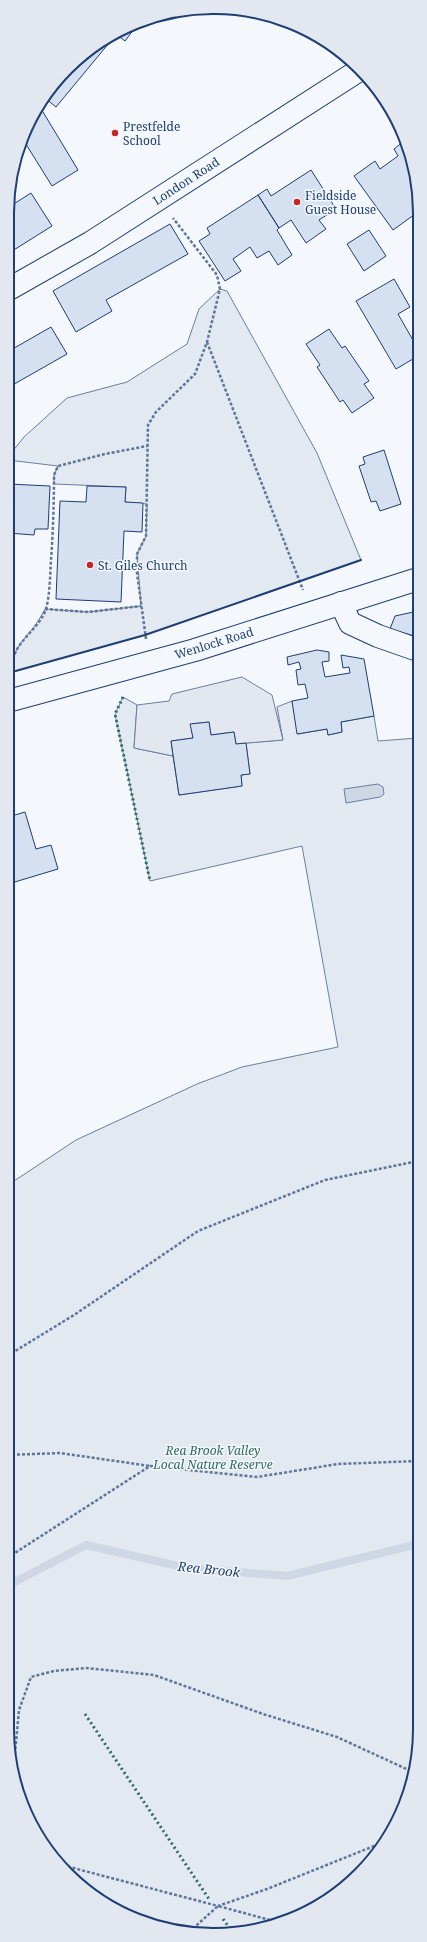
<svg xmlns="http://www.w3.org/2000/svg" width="427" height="1942" viewBox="0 0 427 1942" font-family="'Noto Serif',serif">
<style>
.green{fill:#e3e9f0;stroke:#687fa3}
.parking{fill:#e3e8f0;stroke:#687fa3}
.water{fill:#cfd7e4;stroke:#687fa3}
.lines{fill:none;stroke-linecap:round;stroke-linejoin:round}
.stream{stroke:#cfd7e4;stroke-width:8}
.building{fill:#d5e0f0;stroke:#1d3f73}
.secondary-casing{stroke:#1d3f73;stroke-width:24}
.primary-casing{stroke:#1d3f73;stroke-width:24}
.path{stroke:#5e769c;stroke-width:2.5;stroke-dasharray:3 2;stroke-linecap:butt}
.secondary{stroke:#f4f7fb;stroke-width:22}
.primary{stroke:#f4f7fb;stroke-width:22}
.hedge{stroke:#2c6c60;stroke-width:3;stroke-dasharray:2 3;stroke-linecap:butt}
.wall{stroke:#1d3f73;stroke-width:2}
.poi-dot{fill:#c62828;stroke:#f4f7fb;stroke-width:1.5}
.labels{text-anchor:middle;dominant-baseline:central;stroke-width:3;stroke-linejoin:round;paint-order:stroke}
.poi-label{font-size:12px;fill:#1d3f73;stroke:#f4f7fb;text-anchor:start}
.street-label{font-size:12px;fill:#1d3f73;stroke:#f4f7fb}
.park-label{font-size:12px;font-style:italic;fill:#2c6c60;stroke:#f4f7fb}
.water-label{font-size:13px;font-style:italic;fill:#1d3f73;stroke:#f4f7fb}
.rim{fill:none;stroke:#1d3f73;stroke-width:2}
</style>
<rect width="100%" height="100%" fill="#f4f7fb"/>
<path class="green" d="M220 289 227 291 317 453 361 560 145 635 12 672C10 653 22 642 33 628 38 622 41 616 45 609L88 612 141 606 137 554 146 536 147 504 125 502 126 487 54 484V475L58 466 8 460V457L24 437 67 398 127 382 187 344 199 309Z
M123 697 137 705 134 748 173 756 179 795 242 786 241 775 250 774 246 743 283 740 277 707 292 701 298 734 327 729 328 735 342 732 341 722 374 716 378 741 418 738V1756L392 1832 339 1892 280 1924 200 1935 122 1914 58 1865 23 1807 7 1728 8 1185 76 1140 197 1084 242 1067 338 1047 302 846 150 881 115 714Z"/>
<path class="parking" d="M242 677 272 695 283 740 236 744 234 732 211 735 209 722 191 724 193 738 171 741 173 756 134 748 137 705 169 701 172 694Z"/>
<path class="water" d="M378 784 383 787 384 794 380 797 346 803 344 789Z"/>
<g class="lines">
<path class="stream" d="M7 1586 86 1545 187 1568 287 1576 418 1544"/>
</g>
<path class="building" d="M137 25 125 41 117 35Z
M114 37 56 107 45 98 88 50Z
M40 107 78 170 52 186 24 141 35 110Z
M404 141 418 187V212L393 230 354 176 375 161 380 169 398 156 394 149Z
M311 170 336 209 319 220 326 229 306 243 291 220 279 228 258 195 267 189 271 196Z
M31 193 52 226 9 253V207Z
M258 195 279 228 277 230 292 255 278 265 269 251 257 258 250 247 233 259 241 271 225 281 199 241 210 234 207 228Z
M170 224 188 254 106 300 112 311 76 332 53 291Z
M369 230 386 256 364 271 347 244Z
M394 279 410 307 398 314 418 349V356L396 369 356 301Z
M51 327 67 354 9 387V351Z
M329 329 342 348 345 346 369 381 364 384 374 398 352 413 343 400 340 402 317 367 320 365 306 344Z
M384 450 401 504 380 511 376 501 371 502 359 466 365 464 363 457Z
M8 484 50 486 48 529H35L34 535 8 533Z
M87 486 126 487 125 502 143 503 142 532 124 531 121 602 56 599 60 501 86 502Z
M418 611V637L390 629 395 616Z
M317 650 329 652V661L322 662 325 677 350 673 349 667 343 668 341 655 364 659 374 716 341 722 342 732 328 735 327 729 297 734 292 701 308 698 305 684 298 685 296 670 301 669 299 662 288 665 287 657Z
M209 722 211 735 234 732 236 744 246 743 250 774 241 775 242 786 179 795 171 741 193 738 190 724Z
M25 812 36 849 51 845 58 869 8 884V817Z"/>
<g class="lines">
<defs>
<path id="secondary" d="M341 603 350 623 378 636 418 650"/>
<path id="primary" d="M9 289 90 243 361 69
M8 701 195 650 418 579"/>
</defs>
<use href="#secondary" class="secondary-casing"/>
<use href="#primary" class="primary-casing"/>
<path class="path" d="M207 342 303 590
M45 609 88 612 141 606
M146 639 137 573V554L146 536 148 425 156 412 195 374 207 342 220 289 217 275 173 218
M12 674C9 642 37 634 46 609 50 594 50 576 51 560 53 532 54 503 54 475L58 466 105 454 147 446
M7 1356 74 1315 198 1231 325 1180 418 1161
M7 1455 60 1453 150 1466
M7 1558 150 1466 257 1477 338 1464 418 1461
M14 1764 19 1710 31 1677 54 1671 86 1668 154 1675 263 1714 337 1737 413 1772
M58 1864 218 1906 267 1889 384 1842
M189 1932 218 1906 281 1923"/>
<use href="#secondary" class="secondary"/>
<use href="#primary" class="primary"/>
<path class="hedge" d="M123 697 115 714 150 881
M85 1714 209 1899
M223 1919 231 1930"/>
<path class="wall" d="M12 672 145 635 361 560"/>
</g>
<g class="poi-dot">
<circle cx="115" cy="133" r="4"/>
<circle cx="297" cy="202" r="4"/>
<circle cx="90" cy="565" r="4"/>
</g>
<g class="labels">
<g class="poi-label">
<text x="123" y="126">Prestfelde<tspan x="123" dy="14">School</tspan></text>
<text x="305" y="195">Fieldside<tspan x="305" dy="14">Guest House</tspan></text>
<text x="98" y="565">St. Giles Church</text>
</g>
<g class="street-label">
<text transform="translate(186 181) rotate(-33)">London Road</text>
<text transform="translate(214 643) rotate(-17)">Wenlock Road</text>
</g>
<g class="park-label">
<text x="213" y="1450">Rea Brook Valley<tspan x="213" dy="14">Local Nature Reserve</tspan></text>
</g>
<g class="water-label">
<text transform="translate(209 1569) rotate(6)">Rea Brook</text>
</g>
</g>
<path d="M0 0H427V1942H0ZM213 14H214A199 199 0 0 1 413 213V1729A199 199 0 0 1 214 1928H213A199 199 0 0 1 14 1729V213A199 199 0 0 1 213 14Z" fill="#e3e8f0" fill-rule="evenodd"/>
<path class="rim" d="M213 14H214A199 199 0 0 1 413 213V1729A199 199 0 0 1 214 1928H213A199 199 0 0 1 14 1729V213A199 199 0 0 1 213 14Z"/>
</svg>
